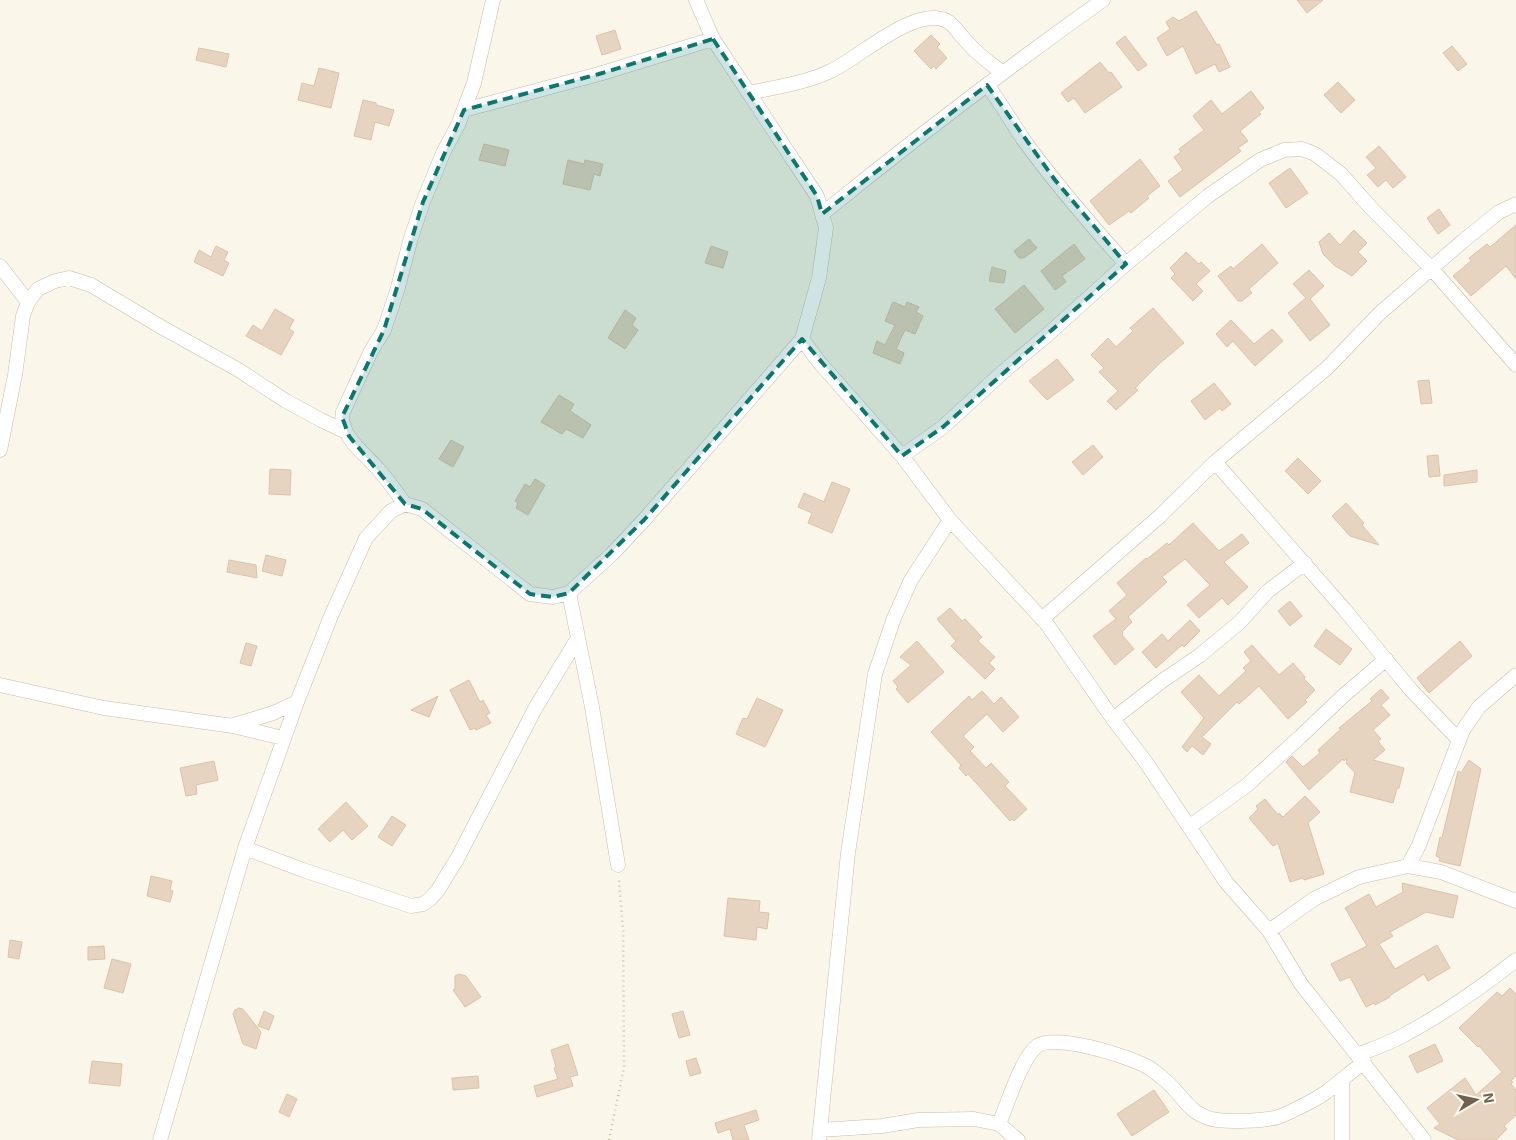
<svg xmlns="http://www.w3.org/2000/svg" width="1516" height="1140" viewBox="0 0 1516 1140" font-family="'Exo 2',sans-serif">
<style>
.building{fill:#e7d4c0;stroke:#dcc2a7}
.lines{fill:none;stroke-linecap:round;stroke-linejoin:round}
.street-casing{stroke:#c8bdae;stroke-width:15}
.path{stroke:#d1bda8;stroke-width:2.5;stroke-dasharray:1 4;stroke-linecap:butt}
.street{stroke:#fff;stroke-width:14}
.marked{fill:#0f766e;fill-opacity:0.2;stroke:#0f766e;stroke-width:4;stroke-dasharray:10 6;stroke-linejoin:round}
</style>
<rect width="100%" height="100%" fill="#faf6e9"/>
<path class="building" d="M1297 0H1323L1307 13Z
M1196 11 1217 45 1219 44 1230 67 1219 72 1215 64 1196 74 1183 46 1167 56 1157 38 1170 29 1166 22 1173 17 1179 21Z
M615 30 621 49 602 55 596 36Z
M931 35 940 44 937 47 947 58 936 69 934 66 931 69 914 51Z
M1125 36 1147 65 1138 71 1116 43Z
M1452 46 1467 64 1458 71 1443 53Z
M199 48 229 54 226 67 196 60Z
M1100 62 1109 73 1111 72 1122 87 1085 113 1074 98 1068 102 1061 93Z
M319 68 339 73 331 108 298 100 302 83 314 86Z
M1338 82 1355 100 1341 113 1324 95Z
M1251 91 1264 108 1259 112 1261 114 1240 131 1248 141 1238 148 1241 151 1180 197 1168 181 1183 170 1174 157 1181 152 1179 149 1204 130 1193 116 1211 100 1222 114Z
M363 100 376 103V105L394 110 389 126 375 122 371 140 354 136Z
M484 144 509 150 505 166 479 160Z
M1379 146 1406 177 1393 188 1386 180 1378 187 1367 175 1376 168 1366 157Z
M1140 159 1160 186 1147 196 1149 198 1131 213 1129 211 1109 225 1090 201Z
M568 160 584 164 585 160 603 164 600 176 594 174 590 190 563 184Z
M1290 168 1308 193 1286 208 1269 183Z
M1439 209 1450 225 1438 234 1427 218Z
M1516 225V279L1506 266 1471 296 1453 276 1471 261 1469 258 1487 244 1490 247Z
M1354 230 1367 243 1358 252 1367 261 1352 276 1334 265 1323 254 1319 242 1329 233 1340 245Z
M1029 239 1037 248 1024 258H1019L1014 251Z
M1074 244 1085 259 1062 276 1066 282 1055 290 1041 271Z
M1262 244 1278 263 1249 289 1252 293 1242 301H1238L1218 276 1231 266 1233 269Z
M216 246 228 252 224 260 229 263 223 276 194 262 199 250 211 257Z
M711 246 728 252 723 268 705 263Z
M1186 252 1199 264 1201 262 1210 271 1196 284 1203 291 1193 301 1171 278 1175 274 1170 268Z
M992 267 1006 271 1004 283 989 281Z
M1309 270 1324 286 1310 299 1330 325 1310 341 1288 313 1306 298 1293 284Z
M1024 285 1044 309 1015 333 995 309Z
M893 302 905 307 907 302 919 307 916 312 923 316 915 334 905 330 896 349 904 353 900 364 873 353 877 341 885 345 895 325 885 321Z
M1153 308 1184 343 1160 363 1135 388 1138 390 1116 410 1107 401 1118 391 1099 372 1104 368 1091 355 1108 338 1116 347 1133 331 1130 328Z
M275 309 294 320 289 329 294 332 281 355 246 336 253 325 262 331Z
M625 310 636 318 632 325 638 330 625 349 608 338Z
M1231 320 1254 344 1272 329 1283 341 1255 366 1233 341 1227 347 1216 334Z
M1057 359 1074 380 1047 400 1029 381Z
M1429 380 1432 403 1421 404 1418 381Z
M1214 383 1231 404 1222 411 1220 408 1205 420 1191 401Z
M559 395 574 404 570 411 591 425 583 438 566 429 562 434 541 422Z
M451 440 464 447 453 467 439 459Z
M1093 445 1103 457 1083 475 1072 462Z
M1438 455 1440 476 1429 477 1427 456Z
M1298 458 1321 481 1308 494 1285 471Z
M270 469 291 470 290 495 269 494Z
M1477 470V482L1444 486V475Z
M535 479 545 485 528 515 516 508 518 503 515 501 525 484 530 487Z
M832 482 850 489 832 533 808 523 812 513 798 507 804 493 824 502Z
M1346 503 1364 523 1362 525 1379 545 1350 536 1332 516Z
M1193 523 1219 551 1242 534 1249 543 1224 562 1248 587 1228 605 1222 598 1199 618 1187 605 1210 585 1185 559 1162 577 1167 582 1128 617 1132 622 1122 632 1123 633 1122 635 1134 649 1115 665 1093 636 1116 619 1109 611 1127 595 1117 583 1146 558 1147 559 1167 543 1169 545Z
M266 555 286 560 282 576 262 571Z
M229 560 256 565 257 578 227 572Z
M1290 601 1302 616 1290 626 1278 611Z
M950 608 962 621 965 619 982 637 978 641 995 657 989 663 995 669 985 679 951 646 956 641 937 619Z
M1190 620 1200 631 1184 647 1182 645 1156 668 1142 652 1162 634 1168 641Z
M1326 629 1352 649 1340 665 1314 646Z
M917 641 944 672 908 703 896 689 898 687 893 681 911 665 900 657Z
M1460 641 1472 656 1429 693 1417 678Z
M246 643 257 646 251 666 240 663Z
M1252 645 1279 675 1293 663 1305 677 1304 679 1315 690 1305 700 1307 702 1288 719 1259 686 1239 704 1237 702 1202 737 1211 744 1203 755 1192 746 1187 752 1182 747 1204 718 1181 692 1199 675 1219 696 1246 671 1243 668 1251 661 1244 652Z
M469 680 480 702 483 700 490 713 486 715 491 723 476 730 475 728 470 730 450 690Z
M1381 689 1389 698 1381 705 1390 715 1373 730 1381 739 1378 741 1385 750 1373 760 1404 768 1399 788H1397L1393 803 1350 792 1355 773 1346 763 1347 758 1344 761 1343 759 1309 790 1286 762 1292 756 1303 767 1320 753 1318 750 1341 729 1339 728 1372 701 1370 699Z
M982 691 994 704 1001 697 1019 717 1003 732 987 714 963 736 974 747 970 751 986 768 991 763 1009 782 1005 786 1027 809 1014 821 1012 819 1010 821 968 774 966 776 959 768 961 765 931 732 969 696 972 700Z
M438 696 429 717 411 710Z
M757 698 783 710 765 747 736 734 743 718 747 719Z
M1469 760 1481 769 1460 866 1439 861 1440 858 1436 856 1440 837 1442 838 1458 771 1461 773Z
M214 761 218 780 196 785 197 794 186 796 180 768Z
M1305 796 1320 812 1308 823 1324 874 1304 880 1303 878 1290 882 1278 843 1273 846 1249 818 1258 809 1256 806 1265 799 1278 815 1279 813 1283 817Z
M346 802 368 826 352 840 343 830 330 842 318 829Z
M392 816 406 825 392 846 378 837Z
M151 876 172 881 170 890 173 891 170 902 147 896Z
M1402 883 1458 896 1453 918 1426 912 1390 932 1393 936 1379 944 1395 969 1437 945 1450 968 1428 981 1424 974 1389 996 1390 997 1375 1005 1374 1003 1366 1007 1350 977 1340 981 1331 964 1367 946 1345 908 1369 894 1376 907 1403 892Z
M728 898 760 901 759 912 769 913 767 929 757 927 756 940 724 936Z
M10 940 22 942 19 959 8 957Z
M104 946 105 959 88 960V947Z
M112 959 131 964 123 993 104 988Z
M459 974 466 976 481 997 465 1007 453 990 455 989V976Z
M1510 988 1516 994V1076L1511 1081 1513 1082 1511 1084 1516 1090V1115L1504 1126 1507 1129 1496 1140H1458L1434 1128 1440 1124 1427 1108 1465 1078 1476 1095 1502 1072 1479 1046 1478 1047 1459 1028 1497 992 1502 996Z
M239 1008 243 1009 261 1032 256 1049 243 1044 233 1014 235 1010Z
M264 1011 274 1016 269 1030 258 1026Z
M683 1011 690 1035 679 1038 672 1014Z
M568 1044 578 1075 570 1077 573 1086 537 1097 534 1086 558 1079 554 1068 556 1067 551 1050Z
M1435 1044 1443 1061 1417 1073 1409 1056Z
M696 1058 701 1073 690 1076 686 1061Z
M92 1061 122 1064 120 1086 89 1083Z
M478 1076 479 1088 453 1090 452 1078Z
M1154 1090 1169 1112 1132 1136 1117 1114Z
M287 1094 297 1099 289 1117 279 1112Z
M756 1110 759 1120 744 1125 749 1140H733L730 1129 718 1133 715 1123Z"/>
<g class="lines">
<defs>
<path id="street" d="M987 85C1000 102 1011 121 1023 139 1055 183 1090 224 1126 264
M749 93C777 87 805 83 831 71 859 58 915 5 947 21 955 25 961 37 968 43 978 55 991 64 1003 73
M464 110 599 74 713 39
M822 214C913 140 1007 68 1103 0
M0 266 28 302
M802 339 819 362 902 456 950 520 1046 623 1113 719 1145 761 1226 882 1269 931 1301 984 1424 1140
M0 450 15 375 23 316 28 302 38 289 55 281 69 278 91 285 163 328 237 369 286 401 321 420 346 432
M902 456 943 427 1004 371 1046 336 1126 264 1208 196 1260 160 1284 150 1302 149 1315 154 1341 174 1372 209 1431 268 1516 365
M1215 462 1344 609 1411 690 1459 740
M405 504C396 492 388 480 378 469 365 454 338 435 343 412L371 351 384 330 397 291 411 238 423 202 444 151 458 125 474 83 493 0
M569 593 592 707 618 865
M1042 619 1160 516 1215 462 1327 368 1380 313 1463 241 1499 212 1516 204
M0 685 104 708 233 726 283 738
M1113 719 1162 681 1199 656 1240 622 1268 591 1305 563
M234 725 273 713 297 702
M1190 826 1246 786 1300 737 1342 697 1386 659
M245 848 303 870 411 906 423 904 430 899 438 890 457 859 536 707 578 638
M1408 866 1419 845 1463 730 1479 707 1516 675
M1269 931 1314 899 1359 877 1408 866 1441 872 1516 901
M1357 1055C1372 1049 1387 1044 1400 1037 1441 1016 1479 989 1516 960
M999 1124C1007 1105 1022 1057 1037 1046 1055 1033 1127 1056 1146 1066 1154 1070 1161 1077 1167 1082 1185 1098 1190 1116 1217 1120 1232 1122 1264 1121 1278 1117 1289 1113 1315 1100 1325 1093 1338 1083 1351 1072 1364 1062
M820 1130 882 1126 918 1120 974 1119 999 1124 1018 1140
M160 1140 245 848 297 702 331 616 366 538 391 511 405 504 422 509 530 594 553 597 569 593 612 554 644 520 802 339 819 278 826 228 817 196 713 39 696 0
M819 1140 848 853 875 674 894 618 911 580 950 520
M1342 1140V1079"/>
</defs>
<use href="#street" class="street-casing"/>
<path class="path" d="M609 1140 624 1067 623 931 619 879"/>
<use href="#street" class="street"/>
</g>
<path class="marked" d="M713 39 817 196 822 214 987 85 1055 180 1126 264 943 427 902 456 802 339 644 520 569 593 553 597 530 594 422 509 405 504 349 436 342 417 384 330 423 202 464 110 599 74Z"/>
<g transform="translate(1476 1100) rotate(81)" stroke="#fdf9ef" stroke-width="4" paint-order="stroke">
<path d="M0-4L9 19L0 12L-9 19Z" fill="#716050"/>
<text y="-8" font-size="14" font-weight="bold" text-anchor="middle" fill="#716050">N</text>
</g>
</svg>
